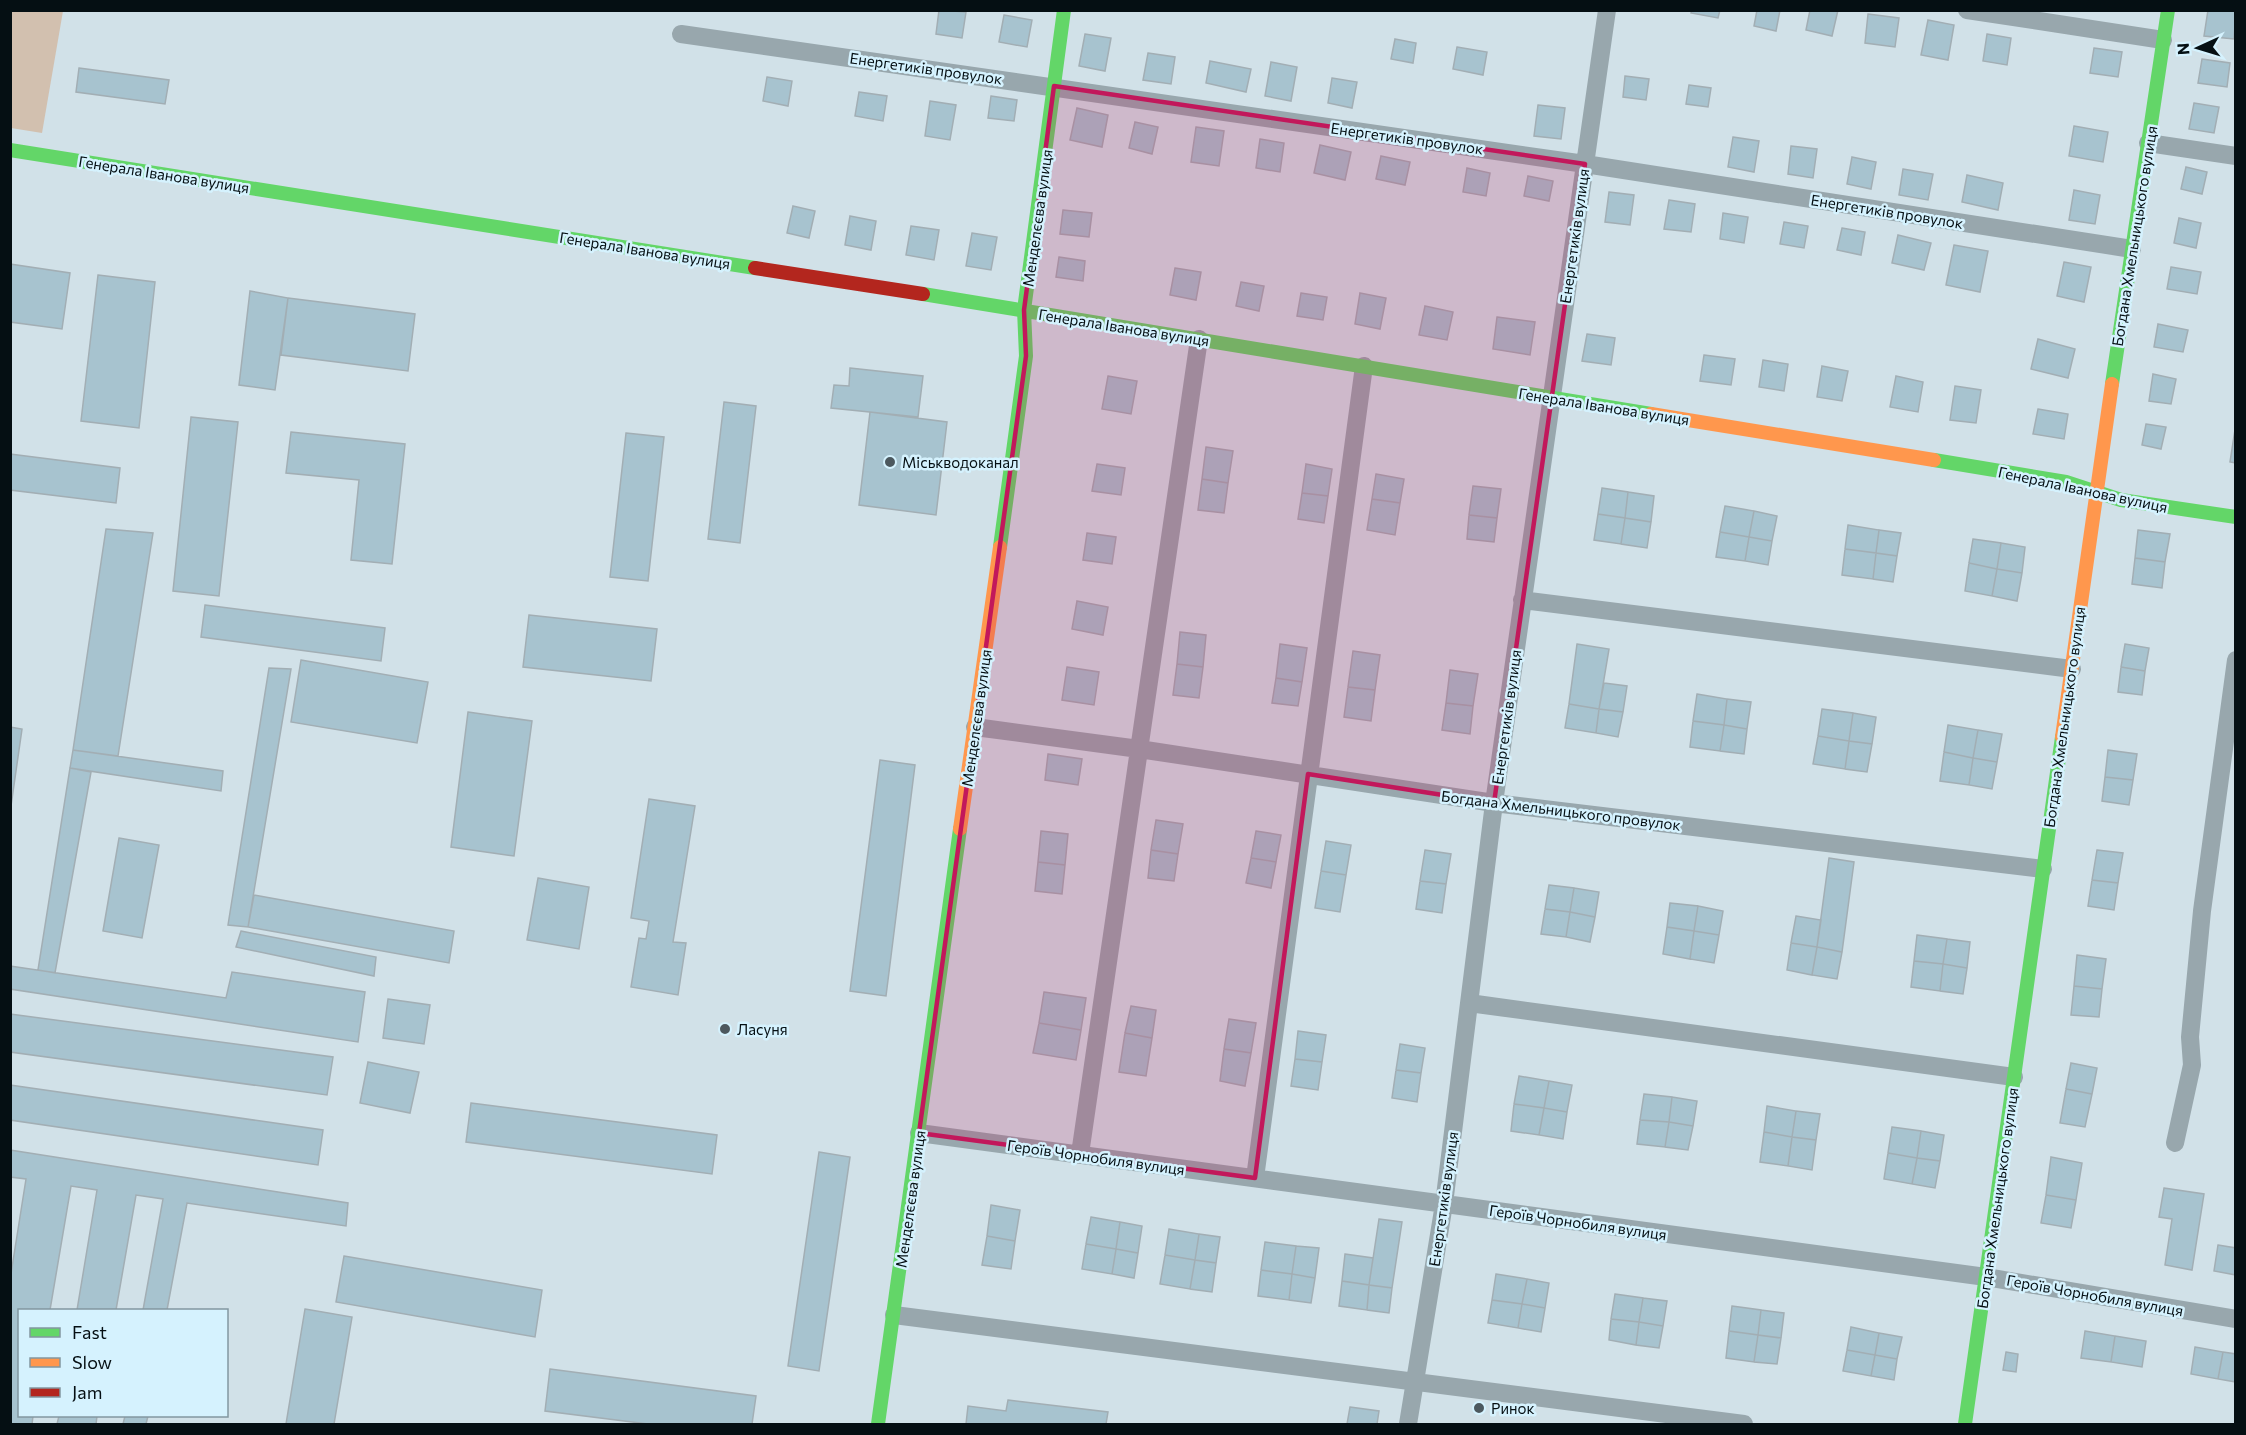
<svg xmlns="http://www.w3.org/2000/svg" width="2246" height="1435" viewBox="0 0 2246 1435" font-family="Commissioner,sans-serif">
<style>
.green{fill:#d2c0af}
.building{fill:#a7c3cf;stroke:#a2aeb4;stroke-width:1.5}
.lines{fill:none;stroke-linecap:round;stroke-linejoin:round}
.street{stroke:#98a7ad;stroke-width:18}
.fast{stroke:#63d668;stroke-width:14}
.slow{stroke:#ff974d;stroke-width:14}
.jam{stroke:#b3261e;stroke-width:14}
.marked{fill:#c2185b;fill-opacity:0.2;stroke:#c2185b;stroke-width:4.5;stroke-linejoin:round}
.poi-dot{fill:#4c585e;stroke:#d5f2fe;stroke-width:2}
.labels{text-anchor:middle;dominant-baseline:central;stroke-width:5;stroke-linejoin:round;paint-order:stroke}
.street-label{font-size:15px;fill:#050f13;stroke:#d5f2fe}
.poi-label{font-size:15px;fill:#050f13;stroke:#d5f2fe;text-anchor:start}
</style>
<rect width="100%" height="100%" fill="#d1e1e8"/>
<path class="green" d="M10 11H63L42 133 11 128Z"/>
<path class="building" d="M939 10 966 12 962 38 936 34Z
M1692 10H1720L1718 18 1691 13Z
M1757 10H1780L1776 31 1754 26Z
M1810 10H1838L1832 36 1806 30Z
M2208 10 2236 11 2234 39 2204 36Z
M1868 14 1899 18 1895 47 1865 43Z
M1004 15 1032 20 1027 47 999 42Z
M1928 20 1954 25 1948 60 1921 55Z
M1085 34 1111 38 1105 71 1079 66Z
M1987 34 2011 38 2007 65 1983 61Z
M1395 39 1416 43 1413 63 1391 59Z
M1457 47 1487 52 1483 75 1453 69Z
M2094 48 2122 52 2118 77 2090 73Z
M1148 53 1175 57 1171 84 1143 80Z
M2202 59 2230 63 2227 87 2198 83Z
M1210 61 1251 69 1246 92 1206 83Z
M1271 62 1297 67 1291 101 1265 96Z
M79 68 169 80 165 104 76 92Z
M1625 76 1649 79 1646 100 1623 97Z
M767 77 792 81 788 106 763 101Z
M1332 78 1357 82 1352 108 1328 103Z
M1689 85 1711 88 1708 107 1686 104Z
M859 92 887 96 883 121 855 116Z
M991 96 1017 100 1014 121 988 118Z
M930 101 956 105 950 140 925 136Z
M2194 103 2219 107 2214 133 2189 129Z
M1538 105 1565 108 1561 139 1534 136Z
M1077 108 1108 115 1102 147 1070 140Z
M1135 122 1158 127 1152 154 1129 148Z
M2074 126 2108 132 2103 162 2069 156Z
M1196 127 1224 131 1219 166 1191 162Z
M1733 137 1759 141 1754 172 1728 167Z
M1260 139 1284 143 1280 172 1256 168Z
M1320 145 1351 152 1345 180 1314 173Z
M1791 146 1817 149 1813 178 1788 174Z
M1381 156 1410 162 1405 185 1376 179Z
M1852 157 1876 162 1871 189 1847 184Z
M2186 167 2207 172 2202 194 2181 189Z
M1467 168 1490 173 1486 196 1463 192Z
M1903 169 1933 174 1928 200 1899 195Z
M1967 175 2003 183 1998 210 1962 202Z
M1528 176 1553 181 1549 201 1524 196Z
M2074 190 2100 195 2095 224 2069 220Z
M1609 192 1634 195 1630 225 1605 222Z
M1669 200 1695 204 1691 232 1664 229Z
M793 206 815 211 809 238 787 233Z
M1063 210 1092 213 1089 237 1060 234Z
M1723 213 1748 217 1744 243 1720 239Z
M850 216 876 221 871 250 845 245Z
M2179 218 2201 223 2196 248 2174 243Z
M1784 222 1808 226 1804 248 1780 244Z
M911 226 939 230 934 260 906 255Z
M1842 228 1865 232 1861 255 1837 250Z
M972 233 997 237 991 270 966 266Z
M1898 235 1931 243 1924 270 1892 263Z
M1954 245 1988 251 1980 292 1946 285Z
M1059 257 1085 261 1083 281 1056 277Z
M2064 262 2091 267 2084 302 2057 296Z
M10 264 70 273 62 329 10 322Z
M2171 267 2201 272 2197 294 2167 289Z
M1175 268 1201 272 1196 300 1170 295Z
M98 275 155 282 139 428 81 421Z
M1241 282 1264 286 1259 311 1236 306Z
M250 291 288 298 275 390 239 385Z
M1301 293 1327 297 1323 320 1297 316Z
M1360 293 1386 298 1380 329 1355 324Z
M288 298 415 314 408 371 281 355Z
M1425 306 1453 312 1447 340 1419 335Z
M1497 317 1535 322 1530 355 1493 349Z
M2158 324 2188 330 2183 352 2154 347Z
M1587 334 1615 338 1611 365 1582 361Z
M2038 339 2075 349 2068 378 2031 369Z
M1704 355 1735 359 1731 385 1700 381Z
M1763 360 1788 364 1784 391 1759 387Z
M1822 366 1848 371 1842 401 1817 397Z
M850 368 923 376 918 417 831 408 834 385 849 386Z
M2153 374 2176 379 2171 404 2149 401Z
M1108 376 1137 381 1131 414 1102 409Z
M1896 376 1923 382 1918 412 1890 407Z
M1955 386 1981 390 1976 423 1950 420Z
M724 402 756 406 740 543 708 539Z
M2038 409 2068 414 2064 439 2033 434Z
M870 412 947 422 936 515 859 505Z
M191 417 238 422 219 596 173 591Z
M2236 423V463L2230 462Z
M2146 424 2166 427 2161 449 2142 445Z
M291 432 405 444 392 564 351 560 359 480 286 473Z
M626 433 664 437 648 581 610 577Z
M1206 447 1233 451 1228 483 1202 479Z
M10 454 120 468 116 503 10 490Z
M1097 464 1125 468 1121 495 1092 491Z
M1306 464 1332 469 1328 496 1302 493Z
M1376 474 1404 479 1400 503 1372 499Z
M1202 479 1228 483 1224 513 1198 510Z
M1473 486 1501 489 1497 518 1469 515Z
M1602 488 1628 492 1625 518 1598 514Z
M1628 492 1654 496 1651 522 1625 518Z
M1302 493 1328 496 1324 523 1298 519Z
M1372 499 1400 503 1395 535 1367 530Z
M1725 506 1754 511 1749 537 1720 532Z
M1754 511 1777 516 1772 541 1749 537Z
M1598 514 1625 518 1621 544 1594 540Z
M1469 515 1497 518 1494 542 1467 539Z
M1625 518 1651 522 1647 548 1621 544Z
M1848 525 1879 530 1876 553 1845 549Z
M106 529 153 533 118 756 73 750Z
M1879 530 1901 533 1897 556 1876 553Z
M2138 530 2170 534 2165 562 2135 558Z
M1720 532 1749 537 1745 561 1716 557Z
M1087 533 1116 537 1112 564 1083 560Z
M1749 537 1772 541 1768 565 1745 561Z
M1973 539 2001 543 1997 569 1969 563Z
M2001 543 2025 547 2022 573 1997 569Z
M1845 549 1876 553 1873 579 1842 575Z
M1876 553 1897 556 1893 582 1873 579Z
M2135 558 2165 562 2162 588 2132 584Z
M1969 563 1997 569 1992 596 1965 591Z
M1997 569 2022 573 2017 601 1992 596Z
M1077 601 1108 607 1103 635 1072 629Z
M205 605 385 628 381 661 201 637Z
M529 615 657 629 651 681 523 667Z
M1180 632 1206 635 1203 667 1177 664Z
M1280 644 1307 648 1302 682 1276 678Z
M1577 644 1609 649 1599 709 1569 704Z
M2125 644 2149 648 2145 671 2121 667Z
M1353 651 1380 655 1375 690 1348 687Z
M301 660 428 682 417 743 291 722Z
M1177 664 1203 667 1199 698 1173 695Z
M1067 667 1099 672 1094 705 1062 700Z
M2121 667 2145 671 2142 695 2118 692Z
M269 668 291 669 248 927 228 925Z
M1450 670 1478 674 1473 706 1446 703Z
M1276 678 1302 682 1298 706 1272 703Z
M1604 683 1627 686 1623 712 1599 709Z
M1348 687 1375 690 1371 721 1344 717Z
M1697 694 1727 699 1724 725 1693 721Z
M1727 699 1751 702 1747 729 1724 725Z
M1446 703 1473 706 1470 734 1442 730Z
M1569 704 1599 709 1596 733 1565 728Z
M1599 709 1623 712 1618 737 1596 733Z
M1822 709 1853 713 1849 741 1818 736Z
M468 712 532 721 514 856 451 847Z
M1853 713 1876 717 1872 744 1849 741Z
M1693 721 1724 725 1720 751 1690 747Z
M1724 725 1747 729 1744 754 1720 751Z
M1948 725 1978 730 1973 758 1944 752Z
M10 727 22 729 10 813Z
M1978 730 2002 734 1997 762 1973 758Z
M1818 736 1849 741 1845 769 1813 764Z
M1849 741 1872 744 1867 772 1845 769Z
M73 750 223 771 221 791 70 768Z
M2108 750 2137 754 2133 780 2105 777Z
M1944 752 1973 758 1969 785 1940 781Z
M1048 754 1082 759 1078 785 1045 780Z
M1973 758 1997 762 1992 789 1969 785Z
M880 760 915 765 886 996 850 991Z
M70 768 91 772 55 973 38 970Z
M2105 777 2133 780 2129 805 2102 801Z
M649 799 695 806 673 942 686 943 678 995 631 987 639 938 646 939 649 921 631 918Z
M1156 820 1183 824 1178 854 1151 850Z
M1041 831 1068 834 1065 865 1038 862Z
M1256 831 1281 835 1276 862 1251 858Z
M119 838 159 845 142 938 103 931Z
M1326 841 1351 845 1346 875 1321 871Z
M1151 850 1178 854 1174 881 1148 878Z
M1425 850 1451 854 1446 884 1420 881Z
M2097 850 2123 853 2118 883 2092 880Z
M1251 858 1276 862 1271 888 1246 883Z
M1829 858 1854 862 1842 952 1817 947Z
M1038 862 1065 865 1062 894 1035 891Z
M1321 871 1346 875 1340 912 1315 908Z
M538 878 589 887 579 949 527 940Z
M2092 880 2118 883 2114 910 2088 906Z
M1420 881 1446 884 1442 913 1416 909Z
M1549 885 1574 888 1570 912 1545 909Z
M1574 888 1599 892 1595 917 1570 912Z
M254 895 454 931 449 963 248 927Z
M1670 903 1698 906 1694 931 1667 927Z
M1698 906 1723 911 1719 935 1694 931Z
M1545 909 1570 912 1566 937 1541 934Z
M1570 912 1595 917 1590 942 1566 937Z
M1796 916 1821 920 1817 947 1791 943Z
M1667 927 1694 931 1690 959 1663 954Z
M241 931 376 957 374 976 236 947Z
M1694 931 1719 935 1714 963 1690 959Z
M1917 935 1947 939 1943 964 1914 961Z
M1947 939 1970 942 1967 968 1943 964Z
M1791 943 1817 947 1812 975 1787 970Z
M1817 947 1842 952 1837 979 1812 975Z
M2077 955 2106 959 2102 989 2074 986Z
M1914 961 1943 964 1940 991 1911 987Z
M1943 964 1967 968 1963 994 1940 991Z
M10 966 226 998 232 972 365 992 358 1042 10 989Z
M2074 986 2102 989 2099 1017 2071 1015Z
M1044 992 1086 998 1081 1030 1039 1023Z
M388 999 430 1005 424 1044 383 1038Z
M1131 1006 1156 1010 1152 1038 1125 1033Z
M10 1014 333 1057 327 1095 10 1052Z
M1229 1019 1256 1023 1251 1053 1224 1049Z
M1039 1023 1081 1030 1076 1060 1033 1053Z
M1298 1031 1326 1035 1322 1062 1295 1059Z
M1125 1033 1152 1038 1146 1076 1119 1072Z
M1400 1044 1425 1048 1421 1073 1396 1070Z
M1224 1049 1251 1053 1245 1086 1220 1081Z
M1295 1059 1322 1062 1318 1090 1291 1086Z
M368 1062 419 1072 410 1113 360 1103Z
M2071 1063 2097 1068 2092 1094 2066 1089Z
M1396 1070 1421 1073 1417 1102 1392 1098Z
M1519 1076 1549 1081 1544 1108 1514 1104Z
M1549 1081 1572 1085 1567 1112 1544 1108Z
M10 1085 323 1130 318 1165 10 1120Z
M2066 1089 2092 1094 2085 1127 2060 1123Z
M1644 1094 1672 1097 1669 1122 1640 1120Z
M1672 1097 1697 1101 1693 1126 1669 1122Z
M471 1103 717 1135 712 1174 466 1142Z
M1514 1104 1544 1108 1539 1135 1511 1131Z
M1767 1106 1796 1111 1792 1137 1764 1132Z
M1544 1108 1567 1112 1563 1139 1539 1135Z
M1796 1111 1820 1114 1816 1140 1792 1137Z
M1640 1120 1669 1122 1665 1147 1637 1144Z
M1669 1122 1693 1126 1688 1150 1665 1147Z
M1892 1127 1921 1131 1917 1158 1888 1153Z
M1921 1131 1944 1135 1940 1161 1917 1158Z
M1764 1132 1792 1137 1788 1166 1760 1162Z
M1792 1137 1816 1140 1812 1170 1788 1166Z
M10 1150 348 1203 346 1226 187 1203 167 1310H143L163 1199 136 1195 116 1310H77L97 1190 71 1186 50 1310H20V1416H33L32 1424H10V1280L26 1179 10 1177Z
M819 1152 850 1157 819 1371 788 1366Z
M1888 1153 1917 1158 1912 1184 1884 1179Z
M2051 1157 2082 1163 2076 1200 2046 1195Z
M1917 1158 1940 1161 1935 1188 1912 1184Z
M2164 1188 2204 1194 2192 1270 2165 1265 2172 1219 2159 1217Z
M2046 1195 2076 1200 2071 1228 2041 1223Z
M991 1205 1020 1210 1015 1241 987 1236Z
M1091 1217 1120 1222 1116 1249 1086 1244Z
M1379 1219 1402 1222 1392 1288 1369 1285Z
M1120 1222 1142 1226 1138 1253 1116 1249Z
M1169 1229 1199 1234 1195 1260 1165 1255Z
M1199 1234 1220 1237 1216 1263 1195 1260Z
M987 1236 1015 1241 1011 1269 982 1265Z
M1265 1242 1296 1246 1292 1274 1261 1270Z
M1086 1244 1116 1249 1112 1274 1082 1269Z
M2218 1245 2236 1248V1275L2214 1271Z
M1296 1246 1319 1248 1315 1278 1292 1274Z
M1116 1249 1138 1253 1134 1278 1112 1274Z
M1345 1254 1373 1258 1369 1285 1342 1281Z
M1165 1255 1195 1260 1190 1289 1160 1284Z
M344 1256 542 1290 535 1337 336 1302Z
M1195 1260 1216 1263 1212 1292 1190 1289Z
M1261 1270 1292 1274 1289 1300 1258 1296Z
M1292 1274 1315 1278 1311 1303 1289 1300Z
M1496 1274 1527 1279 1522 1304 1492 1300Z
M1527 1279 1549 1283 1545 1308 1522 1304Z
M1342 1281 1369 1285 1367 1310 1339 1306Z
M1369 1285 1392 1288 1389 1313 1367 1310Z
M1615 1294 1643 1298 1639 1322 1611 1319Z
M1643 1298 1667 1301 1663 1326 1639 1322Z
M1492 1300 1522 1304 1518 1328 1488 1323Z
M1522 1304 1545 1308 1541 1332 1518 1328Z
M1732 1306 1761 1310 1758 1335 1729 1331Z
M305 1309 352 1317 334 1424H286Z
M1761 1310 1784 1313 1781 1338 1758 1335Z
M1611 1319 1639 1322 1636 1345 1609 1340Z
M1639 1322 1663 1326 1659 1348 1636 1345Z
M1851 1327 1879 1333 1875 1355 1847 1350Z
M1729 1331 1758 1335 1754 1362 1726 1358Z
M2085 1331 2115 1336 2111 1362 2081 1358Z
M1879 1333 1902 1337 1897 1359 1875 1355Z
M1758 1335 1781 1338 1777 1364 1754 1362Z
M2115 1336 2146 1341 2142 1367 2111 1362Z
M2195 1347 2223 1352 2218 1379 2191 1374Z
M1847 1350 1875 1355 1871 1376 1843 1371Z
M2006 1352 2018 1354 2016 1372 2003 1370Z
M2223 1352 2236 1354V1382L2218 1379Z
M1875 1355 1897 1359 1894 1380 1871 1376Z
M550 1369 756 1396 752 1424H648L545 1411Z
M1008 1400 1108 1412 1106 1424H966L968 1406 1006 1411Z
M1350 1407 1379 1411 1377 1424H1347Z
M59 1416H97L96 1424H57Z
M125 1416H148L146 1424H123Z"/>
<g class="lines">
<path class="street" d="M1967 10 2163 40
M681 34 1585 164 2132 249
M2148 143 2236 156
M1522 600 2072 669
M975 727 1139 749 1494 803 2043 869
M1469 1003 2014 1077
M919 1133 1986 1277 2236 1319
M2175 1143 2192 1065 2190 1037 2202 911 2236 660
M1080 1154 1199 339
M1255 1178 1364 366
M894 1315 1744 1424
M1408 1424 1444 1204 1494 803 1607 10"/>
<path class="fast" d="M10 150 755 268
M923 294 1651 414
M2112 384 2168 10
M1934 460 2066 482 2121 500 2236 517
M1000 547 1026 356 1024 310 1064 10
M878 1424 960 829
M1965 1424 2062 737"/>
<path class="slow" d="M1651 414 1934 460
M2062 737 2112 384
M960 829 1000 547"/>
<path class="jam" d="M755 268 923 294"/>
</g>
<path class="marked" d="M1054 86 1585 164 1494 803 1308 774 1255 1178 919 1133 1026 356 1024 310Z"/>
<g class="poi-dot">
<circle cx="890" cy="462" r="6"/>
<circle cx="725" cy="1029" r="6"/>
<circle cx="1479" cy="1408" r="6"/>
</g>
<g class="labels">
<g class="street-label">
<text transform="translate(926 68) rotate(8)">Енергетиків провулок</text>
<text transform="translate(1407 138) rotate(8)">Енергетиків провулок</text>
<text transform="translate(164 174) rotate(9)">Генерала Іванова вулиця</text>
<text transform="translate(1887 211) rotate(9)">Енергетиків провулок</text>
<text transform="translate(1037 218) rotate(-82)">Менделєєва вулиця</text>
<text transform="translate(1574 236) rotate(-82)">Енергетиків вулиця</text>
<text transform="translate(2134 236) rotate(-81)">Богдана Хмельницького вулиця</text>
<text transform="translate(645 250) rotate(9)">Генерала Іванова вулиця</text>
<text transform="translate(1124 327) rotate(9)">Генерала Іванова вулиця</text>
<text transform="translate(1604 406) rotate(9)">Генерала Іванова вулиця</text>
<text transform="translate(2083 489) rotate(12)">Генерала Іванова вулиця</text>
<text transform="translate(1506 717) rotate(-82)">Енергетиків вулиця</text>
<text transform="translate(2064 717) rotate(-82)">Богдана Хмельницького вулиця</text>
<text transform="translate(976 718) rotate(-82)">Менделєєва вулиця</text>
<text transform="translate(1561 810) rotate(7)">Богдана Хмельницького провулок</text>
<text transform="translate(1096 1157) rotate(8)">Героїв Чорнобиля вулиця</text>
<text transform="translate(1997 1198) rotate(-82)">Богдана Хмельницького вулиця</text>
<text transform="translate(910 1199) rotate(-82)">Менделєєва вулиця</text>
<text transform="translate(1443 1199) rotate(-82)">Енергетиків вулиця</text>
<text transform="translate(1578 1222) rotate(8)">Героїв Чорнобиля вулиця</text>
<text transform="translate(2095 1295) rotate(10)">Героїв Чорнобиля вулиця</text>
</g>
<g class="poi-label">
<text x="902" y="462">Міськводоканал</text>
<text x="737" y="1029">Ласуня</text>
<text x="1491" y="1408">Ринок</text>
</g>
</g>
<rect width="2246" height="1435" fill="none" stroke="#050f13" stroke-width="24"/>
<rect x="18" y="1309" width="210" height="108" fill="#d5f2fe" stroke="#8297a0" stroke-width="1.5"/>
<rect x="30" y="1328" width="30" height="9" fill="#63d668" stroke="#8297a0" stroke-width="1.5"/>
<text x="72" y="1339" font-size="18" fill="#050f13">Fast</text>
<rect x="30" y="1358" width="30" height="9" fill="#ff974d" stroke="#8297a0" stroke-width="1.5"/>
<text x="72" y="1369" font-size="18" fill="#050f13">Slow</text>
<rect x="30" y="1388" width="30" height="9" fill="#b3261e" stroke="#8297a0" stroke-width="1.5"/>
<text x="72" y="1399" font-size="18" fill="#050f13">Jam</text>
<g transform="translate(2198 48) rotate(266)" stroke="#d5f2fe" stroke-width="4.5" paint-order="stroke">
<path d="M0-4.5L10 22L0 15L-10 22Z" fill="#050f13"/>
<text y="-9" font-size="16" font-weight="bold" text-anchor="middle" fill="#050f13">N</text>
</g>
</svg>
